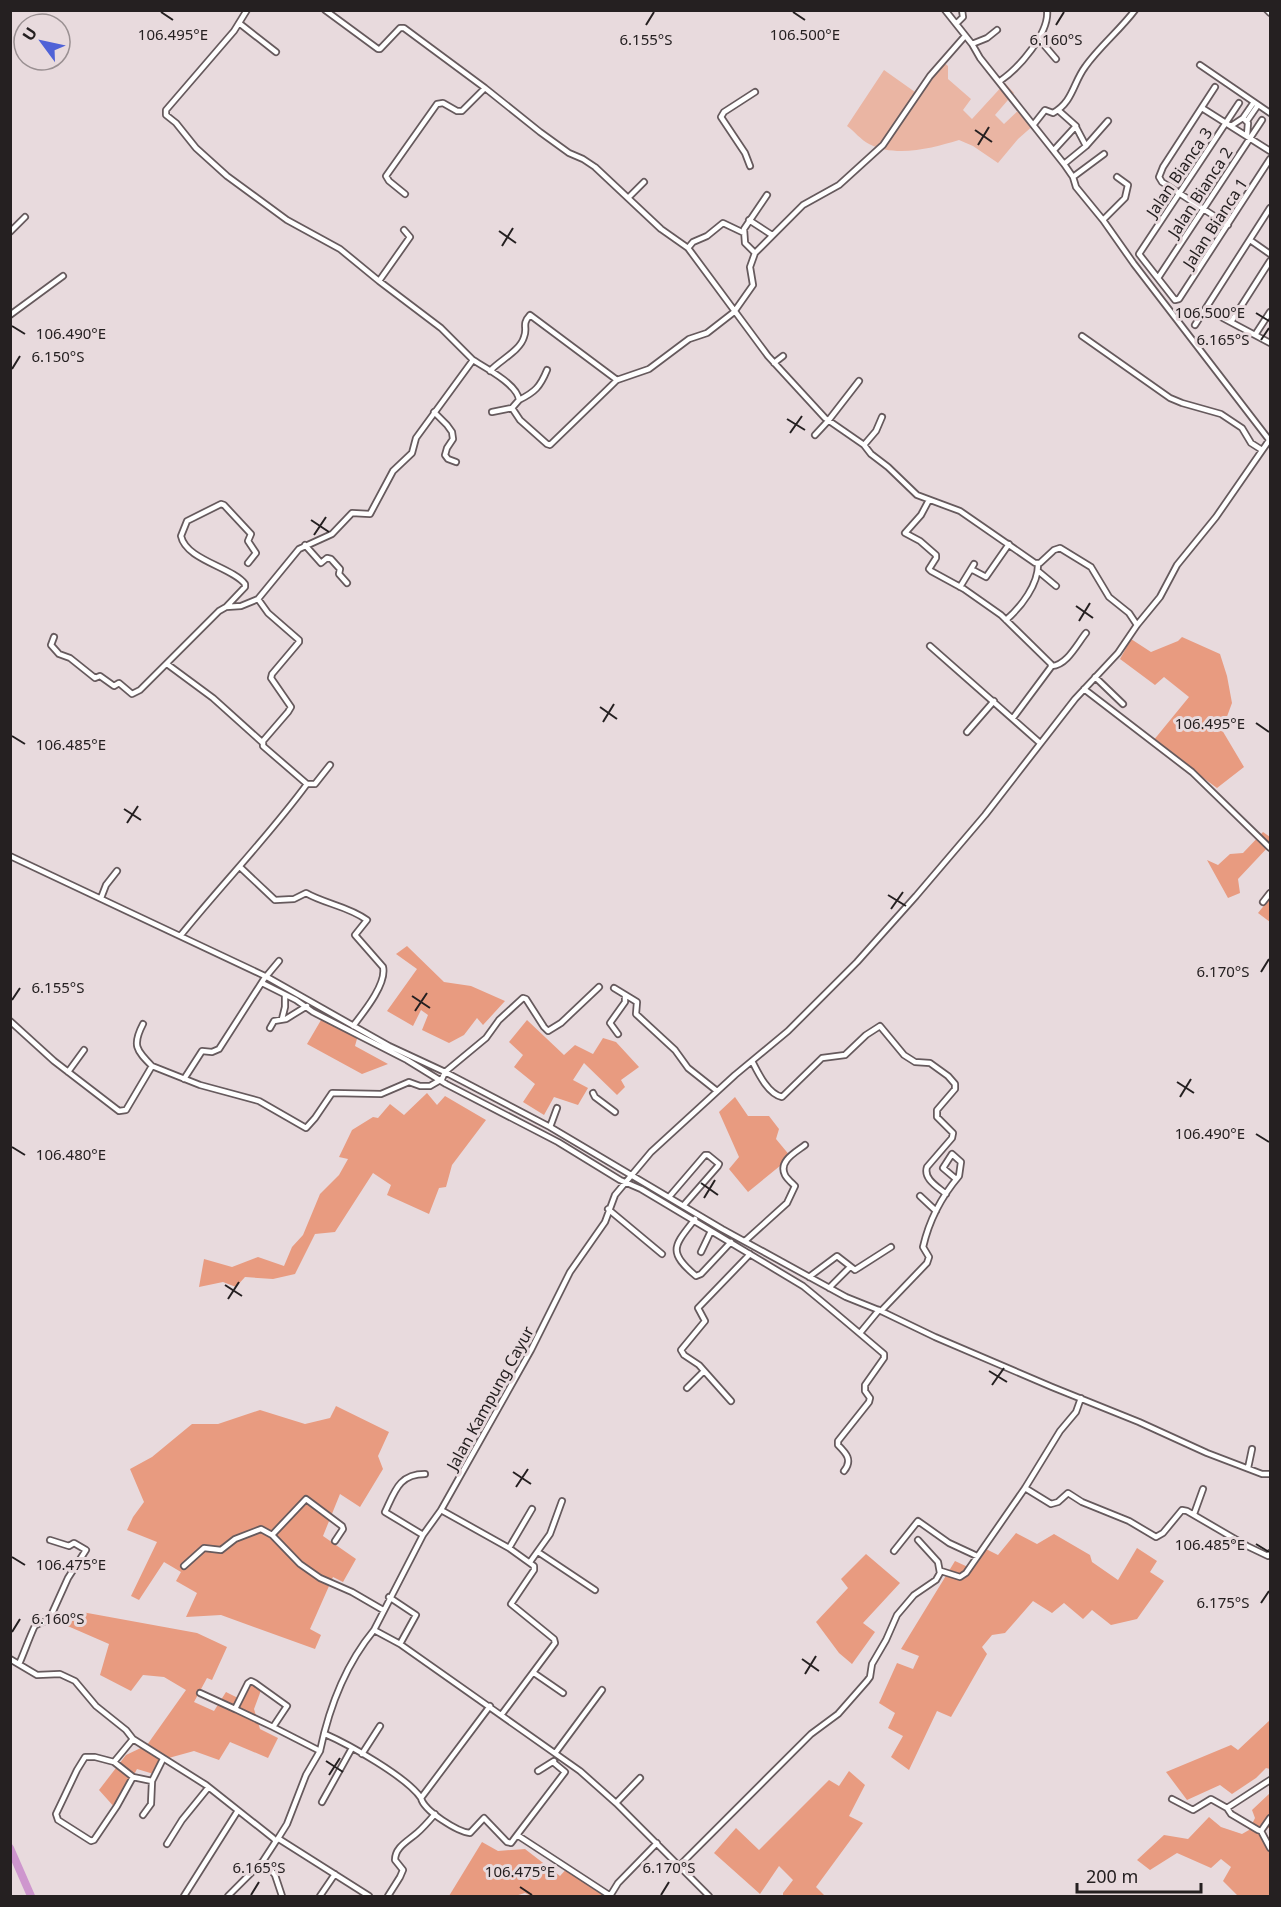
<svg xmlns="http://www.w3.org/2000/svg" width="1281" height="1907" viewBox="0 0 1281 1907" font-family="'Noto Sans',sans-serif">
<style>
.green{fill:#eab5a3}
.forest{fill:#e89b80}
.lines{fill:none;stroke-linecap:round;stroke-linejoin:round}
.river{stroke:#ce96ce;stroke-width:8}
.minor-casing{stroke:#665a5d;stroke-width:8}
.minor{stroke:#fff;stroke-width:4.5}
.ticks{fill:none;stroke:#252021;stroke-width:2}
.labels{text-anchor:middle;dominant-baseline:central;stroke-width:6;stroke-linejoin:round;paint-order:stroke}
.street-label{font-size:16px;fill:#252021;stroke:#e8dadd}
.ticks-label{font-size:15px;text-anchor:middle;fill:#252021;stroke:#e8dadd;stroke-width:6;stroke-linejoin:round;paint-order:stroke}
</style>
<rect width="100%" height="100%" fill="#e8dadd"/>
<path class="green" d="M940 59 948 66V79L971 99 963 110 972 119 1005 83 1014 93 995 115 1004 124 1022 107 1035 124 1018 139 998 163 973 146 959 140C933 148 896 158 869 144 861 140 854 131 847 126L884 70 915 92Z"/>
<path class="forest" d="M1182 637 1220 654 1227 676 1232 703 1222 730 1244 767 1217 788 1153 741 1189 697 1164 677 1155 685 1120 659 1131 639 1151 652 1178 641Z
M1263 832 1270 837V845L1238 879 1240 893 1228 898 1207 860 1218 865 1230 854 1243 853Z
M1270 898V922L1258 913Z
M407 946 444 982 471 986 505 1001 483 1025 477 1018 464 1035 449 1043 422 1030 428 1015 421 1010 413 1026 387 1011 417 969 396 954Z
M324 1015 358 1035 355 1046 388 1064 362 1074 307 1044Z
M527 1020 564 1055 575 1045 593 1054 603 1038 616 1042 639 1067 621 1080 625 1087 617 1095 584 1063 573 1080 588 1088 578 1105 554 1097 544 1115 523 1102 535 1084 514 1067 523 1055 509 1042Z
M427 1093 437 1105 445 1096 486 1120 452 1165 446 1187 439 1188 429 1214 387 1195 391 1185 373 1173 335 1232 315 1234 295 1274 273 1279 245 1277 236 1287 223 1282 199 1287 204 1259 232 1267 258 1257 284 1266 292 1247 303 1235 320 1194 339 1175 348 1159 339 1157 352 1130 373 1117 378 1118 390 1104 404 1115Z
M735 1097 748 1116H769L779 1129 776 1139 791 1157 748 1192 729 1169 739 1157 719 1112Z
M336 1406 389 1432 378 1456 383 1469 360 1507 340 1494 323 1536 356 1559 343 1582 333 1577 310 1629 321 1635 315 1649 221 1615 186 1617 197 1593 176 1581 181 1572 164 1562 139 1600 131 1596 157 1542 127 1530 133 1517 144 1502 130 1469 152 1457 192 1424H218L260 1410 305 1424 330 1418Z
M1016 1533 1037 1544 1054 1534 1090 1555 1092 1562 1118 1580 1137 1548 1157 1561 1150 1572 1164 1581 1137 1619 1111 1625 1092 1610 1083 1619 1064 1603 1052 1613 1033 1601 1005 1633 992 1635 982 1647 987 1654 951 1717 937 1711 909 1770 891 1757 903 1736 888 1728 895 1713 879 1703 897 1663 913 1669 919 1656 901 1649 955 1561 970 1568 986 1549 998 1555Z
M866 1554 900 1583 863 1623 875 1632 852 1664 839 1653 816 1622 848 1588 841 1579Z
M82 1612 197 1633 227 1647 212 1680 207 1678 194 1702 214 1711 226 1692 240 1699 252 1679 263 1685 254 1709 260 1729 278 1738 268 1758 230 1742 219 1760 194 1751 165 1759 157 1775 137 1769 116 1809 99 1790 126 1755 147 1745 186 1690 164 1677 143 1675 131 1691 100 1675 109 1644 63 1624Z
M1270 1720V1769L1266 1768 1256 1778 1232 1794 1220 1785 1187 1800 1166 1772 1231 1745 1238 1750Z
M849 1771 865 1785 849 1816 863 1823 816 1887 824 1895 823 1896H783V1893L793 1880 779 1866 760 1894 714 1853 736 1828 759 1850 829 1780 839 1786Z
M1270 1793V1827L1259 1833 1266 1847 1270 1844V1896H1238L1223 1881 1231 1867 1221 1859 1211 1868 1177 1853 1150 1870 1137 1860 1164 1835 1188 1839 1209 1817 1221 1827 1242 1834 1249 1830 1255 1818 1252 1810Z
M482 1842 498 1851 525 1849 560 1876 569 1866 604 1892 601 1896H531L525 1893 515 1896H449Z"/>
<g class="lines">
<path class="river" d="M10 1848 31 1896"/>
<defs>
<path id="minor" d="M247 10 234 31 166 110V115L176 123 196 148 227 176 287 220 340 249 379 281 441 328 473 360
M325 10 378 49H380L400 28H404L485 88 540 132 569 153 583 159 595 167 661 229 688 248 768 356 825 418 864 445 871 454 888 467 917 495 960 511 1035 563H1040L1054 550 1060 548 1091 567 1109 597 1129 613 1137 625
M945 10 972 44 980 58 1064 164 1073 177 1076 187 1103 220 1134 264 1270 441
M1267 10 1270 13
M239 23 276 52
M957 23 963 17 962 10
M1038 38 1056 59
M972 44 987 38 997 30
M1200 65 1270 113
M1000 81C1018 69 1050 33 1047 10
M1215 87 1163 167 1159 177 1162 182 1228 225
M1239 103 1139 254 1175 300 1179 299 1270 159
M1202 108 1270 151
M1243 118 1254 102
M1247 121 1258 105
M1034 124 1045 110 1053 113C1073 102 1073 83 1085 67 1099 47 1120 30 1135 10
M1231 126 1243 118 1248 123 1247 135
M1076 127 1086 146
M1054 150 1076 126 1058 110
M1064 164 1086 146 1108 121
M750 166 745 153 721 117 724 112 755 92
M1073 177 1104 154
M405 194 389 181 386 176 437 104 443 103 457 111H462L485 88
M629 197 644 182
M749 220 772 235
M1103 220 1125 198 1128 185 1117 177
M10 232 25 217
M1250 240 1270 254
M688 248 693 242 707 236 723 223 744 233
M755 253 745 243 744 229 767 195
M1158 278 1262 120
M379 281 410 237 404 230
M1206 309 1270 343
M10 315 63 276
M1231 322 1270 261
M1195 325 1270 208
M1255 335 1270 312
M1082 336 1170 398 1182 403 1221 414 1242 428 1251 443 1262 450
M774 363 783 356
M490 371C500 360 520 351 524 337 528 327 521 325 530 315L617 380
M519 400C535 392 540 387 547 370
M512 408 520 420 547 444 550 445 617 380 649 369 689 339 707 333 734 312 753 285 750 267 755 253 803 205 839 185 883 145 930 76 965 36
M434 412 447 425 452 432 453 439 447 448 445 455 448 459 456 462
M815 435 828 421 859 381
M864 445 876 431 882 417
M929 500 921 515 905 533 920 541 936 555V558L929 569 931 571 964 589 1001 615 1051 664V667L1013 718
M305 545 321 563 327 558 331 559 340 569 339 574 347 583
M971 569 986 577 1009 544
M1038 571 1056 586
M960 587 974 564
M258 599 268 613 299 640V642L272 674 271 678 291 707 288 712 263 741V746L307 784
M226 607 245 587V584C232 567 186 560 181 536L187 521 221 504 224 505 251 534 248 541 256 553 248 563
M1006 620C1021 607 1039 584 1038 563
M54 637 51 645 59 654 70 658 95 678 100 676 114 686 119 683 132 694 140 690 219 611 226 607 241 606 258 599 299 549 332 534 352 513 370 514 393 471 412 453 416 438 473 360C486 368 518 385 519 400L512 408 492 412
M930 646 1040 743
M167 664 213 698 263 743
M1052 666C1067 665 1077 644 1086 633
M1095 677 1123 704
M1084 689 1192 772 1270 848
M967 732 994 701
M10 856 267 977 389 1046 445 1072 550 1127 722 1229 846 1297 881 1311 935 1337 1052 1387 1139 1422 1207 1453 1262 1474H1270
M240 867 275 900 294 899 306 893C325 904 348 906 367 920L355 935 383 967C387 984 363 1013 353 1026
M101 898 106 885 117 871
M1263 902 1270 893
M181 935C222 884 268 837 307 784H315L330 765
M262 983 296 1000 313 1012 407 1060 446 1084 558 1142 620 1180 641 1189 803 1286C830 1308 857 1331 884 1354V1358L865 1385V1391L870 1398 869 1402 838 1441V1445C846 1453 853 1460 844 1471
M614 988 637 1002 636 1014 675 1050 688 1068 717 1091
M282 1019 285 1007V995
M10 1021 54 1061 119 1111 126 1110 152 1066 200 1085 259 1101 306 1128 315 1118 332 1093 381 1094 409 1082 420 1086H430L442 1079 445 1072 486 1038 499 1020 523 998 526 999 544 1027 548 1031 561 1023 599 987
M143 1024C132 1045 136 1050 152 1066
M270 1028 274 1021 286 1019 307 1006
M618 1034 610 1023 625 1002V995
M752 1061C758 1073 768 1094 782 1097L822 1058 845 1055 866 1035 880 1026 904 1055 915 1062 930 1063 948 1076 955 1084V1089L937 1110V1117L953 1133 952 1138 927 1167C923 1179 938 1187 946 1194
M68 1072 84 1050
M184 1079 202 1051 212 1052 219 1049 264 979 279 961
M593 1093 595 1097 615 1112
M550 1127 557 1108
M920 1196 936 1211
M669 1197 705 1155H708L719 1164 718 1166 683 1206
M608 1209 662 1254
M695 1219C675 1245 666 1251 696 1276L701 1274 731 1242
M745 1241 787 1203 795 1186C792 1183 787 1179 785 1175 778 1161 796 1152 805 1145
M701 1252 711 1231
M809 1277 837 1256 855 1270 891 1247
M829 1288 850 1267
M881 1311 927 1263 929 1257 923 1247C929 1221 942 1196 959 1176L961 1162 952 1154 943 1168 956 1179
M860 1333 879 1310
M687 1388 704 1371
M731 1401 699 1365 684 1355 681 1350 705 1321 698 1308 750 1254
M1248 1468 1252 1449
M1025 1488 1051 1504 1058 1502 1068 1493 1082 1502 1129 1521 1156 1537 1163 1533 1182 1510 1187 1511 1247 1546 1268 1556 1270 1553
M441 1510 509 1548 534 1566V1570L511 1604 554 1639 555 1643 502 1714
M1194 1514 1203 1489
M272 1535 306 1499 342 1526 343 1529 335 1541
M423 1535 385 1512C395 1491 399 1474 425 1474
M509 1548 532 1509
M894 1551 918 1521 949 1543 977 1556
M538 1552 595 1590
M530 1562 550 1534 562 1501
M184 1566 204 1548 221 1550 235 1539 261 1529 272 1535 300 1564 320 1578 352 1592 383 1610
M941 1571 960 1577 966 1573 1025 1488 1060 1431 1076 1412 1081 1398
M389 1597 416 1615 400 1644
M10 1659 37 1675 60 1674 75 1681 96 1706 126 1730 133 1739 206 1785 273 1838 276 1841 263 1861 275 1875 282 1896
M19 1664C22 1658 33 1628 35 1626 38 1623 45 1622 49 1620L68 1578 86 1550 74 1543 69 1546 50 1540
M534 1673 563 1693
M200 1693 235 1709 248 1683 251 1681 255 1683 287 1706 273 1727 320 1751C329 1708 346 1664 374 1630
M235 1709 273 1727
M325 1734C348 1744 407 1777 421 1798L490 1706
M556 1752 602 1690
M362 1754 380 1726
M114 1762 133 1777 117 1806 94 1840 91 1841 58 1820 56 1814 77 1770 85 1757H95L114 1762 133 1739
M538 1771 554 1761
M133 1777 152 1781
M421 1798C424 1811 458 1832 470 1833L484 1818 507 1842 511 1843 517 1835 609 1895
M1172 1799 1193 1810 1211 1799 1227 1808 1270 1780
M322 1802 352 1748
M616 1803 640 1778
M1227 1808 1231 1814 1258 1830 1261 1831 1270 1818
M143 1815 151 1804 152 1781 163 1759
M1261 1831 1270 1848
M517 1835 565 1772 553 1762
M279 1839 369 1896
M277 1840 287 1824 306 1775 320 1751
M167 1844 182 1820 208 1788
M680 1865 811 1734 838 1714 867 1681 870 1677 872 1664 886 1640 897 1615 914 1595 936 1580 940 1573 938 1562 918 1540
M184 1896 237 1812
M228 1896 263 1861
M320 1896 335 1874
M388 1896 400 1877 403 1870 395 1860C395 1847 408 1841 417 1833 423 1828 429 1821 435 1814
M610 1896 618 1883 657 1843
M709 1896 616 1803 580 1771 400 1644 374 1630 423 1535 441 1510 531 1350 570 1272 605 1222 615 1195 651 1152 735 1075 788 1031 857 962 916 896 985 815 1075 699 1118 653 1137 625 1160 597 1177 565 1216 517 1270 439"/>
</defs>
<use href="#minor" class="minor-casing"/>
<use href="#minor" class="minor"/>
</g>
<path class="ticks" d="M161 12 173 20M793 12 805 20M646 25 654 12M1056 25 1064 12M975 130 992 142M978 145 989 127M499 231 516 243M502 246 513 228M1256 313 1269 321M12 326 25 334M1261 340 1269 328M12 369 20 356M787 419 805 430M790 433 802 416M311 520 329 532M314 535 326 517M1076 606 1093 618M1079 621 1090 603M600 707 617 719M603 722 614 704M1256 723 1269 732M12 736 25 744M124 809 141 820M127 823 138 806M888 895 906 906M891 909 903 892M1261 972 1269 959M412 996 430 1008M12 1000 20 988M415 1011 427 993M1177 1082 1194 1093M1180 1097 1191 1079M1256 1134 1269 1142M12 1147 25 1155M701 1183 718 1195M704 1198 715 1180M225 1285 242 1296M228 1299 239 1282M989 1371 1007 1382M992 1385 1004 1368M513 1472 531 1484M516 1487 528 1469M1256 1544 1269 1552M12 1557 25 1565M1261 1603 1269 1591M12 1632 20 1619M802 1659 819 1671M805 1674 816 1656M326 1761 343 1772M329 1775 340 1758M520 1887 532 1895M251 1895 259 1882M661 1895 669 1882"/>
<g class="labels">
<g class="street-label">
<text transform="translate(1179 172) rotate(-56)">Jalan Bianca 3</text>
<text transform="translate(1200 192) rotate(-57)">Jalan Bianca 2</text>
<text transform="translate(1215 223) rotate(-57)">Jalan Bianca 1</text>
<text transform="translate(490 1398) rotate(-61)">Jalan Kampung Cayur</text>
</g>
</g>
<g class="ticks-label">
<text x="173" y="40">106.495°E</text>
<text x="805" y="40">106.500°E</text>
<text x="646" y="45">6.155°S</text>
<text x="1056" y="45">6.160°S</text>
<text x="1210" y="318">106.500°E</text>
<text x="71" y="339">106.490°E</text>
<text x="1223" y="345">6.165°S</text>
<text x="58" y="362">6.150°S</text>
<text x="1210" y="729">106.495°E</text>
<text x="71" y="750">106.485°E</text>
<text x="1223" y="977">6.170°S</text>
<text x="58" y="993">6.155°S</text>
<text x="1210" y="1139">106.490°E</text>
<text x="71" y="1160">106.480°E</text>
<text x="1210" y="1550">106.485°E</text>
<text x="71" y="1570">106.475°E</text>
<text x="1223" y="1608">6.175°S</text>
<text x="58" y="1624">6.160°S</text>
<text x="259" y="1873">6.165°S</text>
<text x="669" y="1873">6.170°S</text>
<text x="520" y="1877">106.475°E</text>
</g>
<rect width="1281" height="1907" fill="none" stroke="#252021" stroke-width="24"/>
<g transform="translate(42 42) rotate(303)"><circle r="28" fill="#e8dadd" stroke="#9a9092" stroke-width="1.5"/>
<path d="M0-4.5L10 22L0 15L-10 22Z" fill="#4f62d7"/>
<text y="-9" font-size="16" font-weight="bold" text-anchor="middle" fill="#252021">U</text>
</g>
<path d="M1077 1883v9h124v-9" fill="none" stroke="#252021" stroke-width="3"/>
<text x="1086" y="1883" font-size="18" fill="#252021" stroke="#e8dadd" stroke-width="4.5" paint-order="stroke">200 m</text>
</svg>
